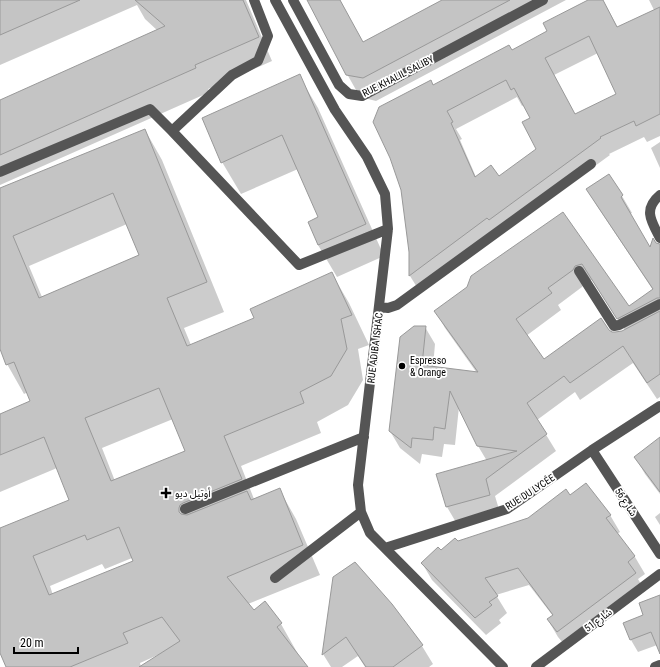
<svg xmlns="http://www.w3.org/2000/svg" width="660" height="667" viewBox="0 0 660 667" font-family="'Roboto Condensed','Noto Sans Arabic',sans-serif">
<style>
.shadow{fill:#0003;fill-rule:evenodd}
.building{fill:#c4c4c4;stroke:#999;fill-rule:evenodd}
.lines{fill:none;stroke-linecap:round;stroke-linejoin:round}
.minor{stroke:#555;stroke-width:10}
.poi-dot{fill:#000;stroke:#fff;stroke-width:1.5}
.labels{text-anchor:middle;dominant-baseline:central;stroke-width:3.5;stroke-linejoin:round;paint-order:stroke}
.street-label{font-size:10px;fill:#000;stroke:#fff}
.poi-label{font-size:10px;fill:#000;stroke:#fff;text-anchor:start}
</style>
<rect width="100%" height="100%" fill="#fff"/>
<path class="shadow" d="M0 0H246L272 61 208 89 210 92 0 185V101L158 31 145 19 137 5 0 65Z
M308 0H340L363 43 444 0H566L376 101 360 97 347 74Z
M590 0H603L618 28 654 10 649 0H660V136L647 142 644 137 609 154 610 155 499 236 420 292 410 276V252L433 86 511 51 549 31ZM598 53 618 94 575 115 554 75ZM517 97 522 106 524 105 531 118 537 149 499 177H476L460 140 462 139 456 129Z
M299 76 318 108 384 256 337 277 318 245 309 223 320 218 298 169 241 194 222 162Z
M145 130 162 160 224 312 184 328 191 345 255 319 332 274 349 303 369 345 358 349 363 380 348 405 317 422 321 433 241 466 254 499 279 489 296 519 320 575 248 604 254 611 264 603 281 624 298 654 297 655 307 667H158L160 654 140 663 141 667H7L0 651V529L71 501 57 468 0 492V415L32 402 28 392 24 394 7 364 0 347V189ZM127 224 140 255 42 297 29 266ZM173 419 186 451 115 481 102 448ZM132 558 134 562 53 595 50 586 102 564 105 569Z
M660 142V168L651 148Z
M608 175 622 196 632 213 630 214 650 249 656 245H660V397L657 399 633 363 580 400 575 392 537 420 556 451 495 496 498 506V512L457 524 447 507 438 475 487 461 478 446 459 407 455 445 444 444 442 457 422 454 420 464 400 448 390 431 425 327 435 344 433 367 477 373 445 328 436 312 563 214 629 307 653 290 597 206 587 189ZM592 280 625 330 615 333 608 330 543 360 526 336 561 310 558 305 582 287 585 283Z
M660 439V494L645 474 635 457Z
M570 496 610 515 620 532 617 534 635 557 645 574 638 579 645 591 568 649 558 637 548 620 553 616 529 585 496 595 507 613 499 620 501 623 486 635 432 580 422 563 441 551 458 542 528 519Z
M660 513V525L655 517Z
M334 577 422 646 433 664 429 667H365L358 656 342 667H331L323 654Z
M660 596V644L638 652 631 640 645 615Z"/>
<path class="building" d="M0 0H80L0 35Z
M135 0H243L259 37 195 65 196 68 0 155V100L165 26Z
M307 0H340L363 42 442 0H510L363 78 346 75Z
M588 0H603L617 27 660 7V114L636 126 634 121 600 137 601 138 489 220 487 218 409 276V252L401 190 390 158 373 122 379 107 431 80 433 85 509 45 512 50 547 31 543 23ZM589 36 616 94 575 114 545 58ZM506 80 511 90 514 88 530 118 522 122 536 149 499 176 491 165 475 177 451 123 453 122 447 111Z
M300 74 366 224 318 245 308 222 318 217 282 135 221 163 202 118Z
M145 129 207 282 167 298 187 346 254 318 250 309 332 272 352 315 341 319 347 349 331 376 300 392 304 403 224 436 242 479 183 503 180 505 179 508V512L181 514 187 515 247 491 251 500 280 488 303 545 227 577 254 610 265 601 282 623 277 627 308 667H139L180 641 162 617 123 633 128 643 70 667H6L0 653V528L69 500 44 437 0 455V414L30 401 14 362 6 365 0 349V188ZM113 193 139 255 39 298 13 236ZM159 388 185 451 111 481 85 418ZM119 527 133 561 49 595 33 556 85 535 87 540Z
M609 174 623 195 621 197 650 247 653 238 656 243 660 244V298H657L617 319 582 264 575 266 573 270 548 288 552 293 516 319 544 359 601 318 609 330 612 332H615L622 331 660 311V374L647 383 623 346 570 383 564 376 527 403 547 434 486 479 490 495 446 507 436 474 517 451 477 446 450 391 445 429 434 427 433 440 412 438 411 448 389 431 400 337 414 326H426L422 365 478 372 434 311 467 287 471 276 563 212 629 306 653 289 586 189Z
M660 437V492L634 457Z
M586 483 611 515 606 518 635 556 628 562 636 573 557 632 547 619 553 615 518 568 485 578 498 596 489 602 492 605 475 618 421 563 438 547 441 550 455 538 458 541 528 518 566 489 570 495Z
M355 562 392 604 423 645 393 667H366L346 637 322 655 333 577Z
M660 595V654L651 632 630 640 623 623 643 615 639 603Z"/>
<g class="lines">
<path class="minor" d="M254 0 268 36 258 61 232 75 172 131 299 265 388 229
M275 0 335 110 367 157 385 194 388 229 358 485 361 512 370 533 503 667
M293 0 339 85 349 94 362 96 543 0
M0 172 150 109 172 131
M660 195C643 209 651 221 660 238
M579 271 614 326 619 325 660 304
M379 307 388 308 397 305 591 164
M592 450 660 554
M185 509 364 437
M385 548 507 509 592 450 660 406
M275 578 361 512
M536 667 660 574
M655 667 660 665"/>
</g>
<g class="poi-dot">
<circle cx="402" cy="366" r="4"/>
<path d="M164 487h4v4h4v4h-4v4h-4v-4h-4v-4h4z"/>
</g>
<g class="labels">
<g class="street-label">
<text transform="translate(398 76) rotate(-27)">RUE KHALIL SALIBY</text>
<text transform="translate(375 348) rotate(-83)">RUE ADIBA ISHAC</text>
<text transform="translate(530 492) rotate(-33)">RUE DU LYCÉE</text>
<text transform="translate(626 502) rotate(57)">شارع 56</text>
<text transform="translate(598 620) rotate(-37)">شارع 51</text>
</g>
<g class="poi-label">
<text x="410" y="360">Espresso<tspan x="410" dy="12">&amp; Orange</tspan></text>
<text x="175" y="493">أوتيل ديو</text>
</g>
</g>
<path d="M14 647v6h64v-6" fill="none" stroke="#000000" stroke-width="2"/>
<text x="20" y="647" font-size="12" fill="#000000" stroke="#ffffff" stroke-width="3" paint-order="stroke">20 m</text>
</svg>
